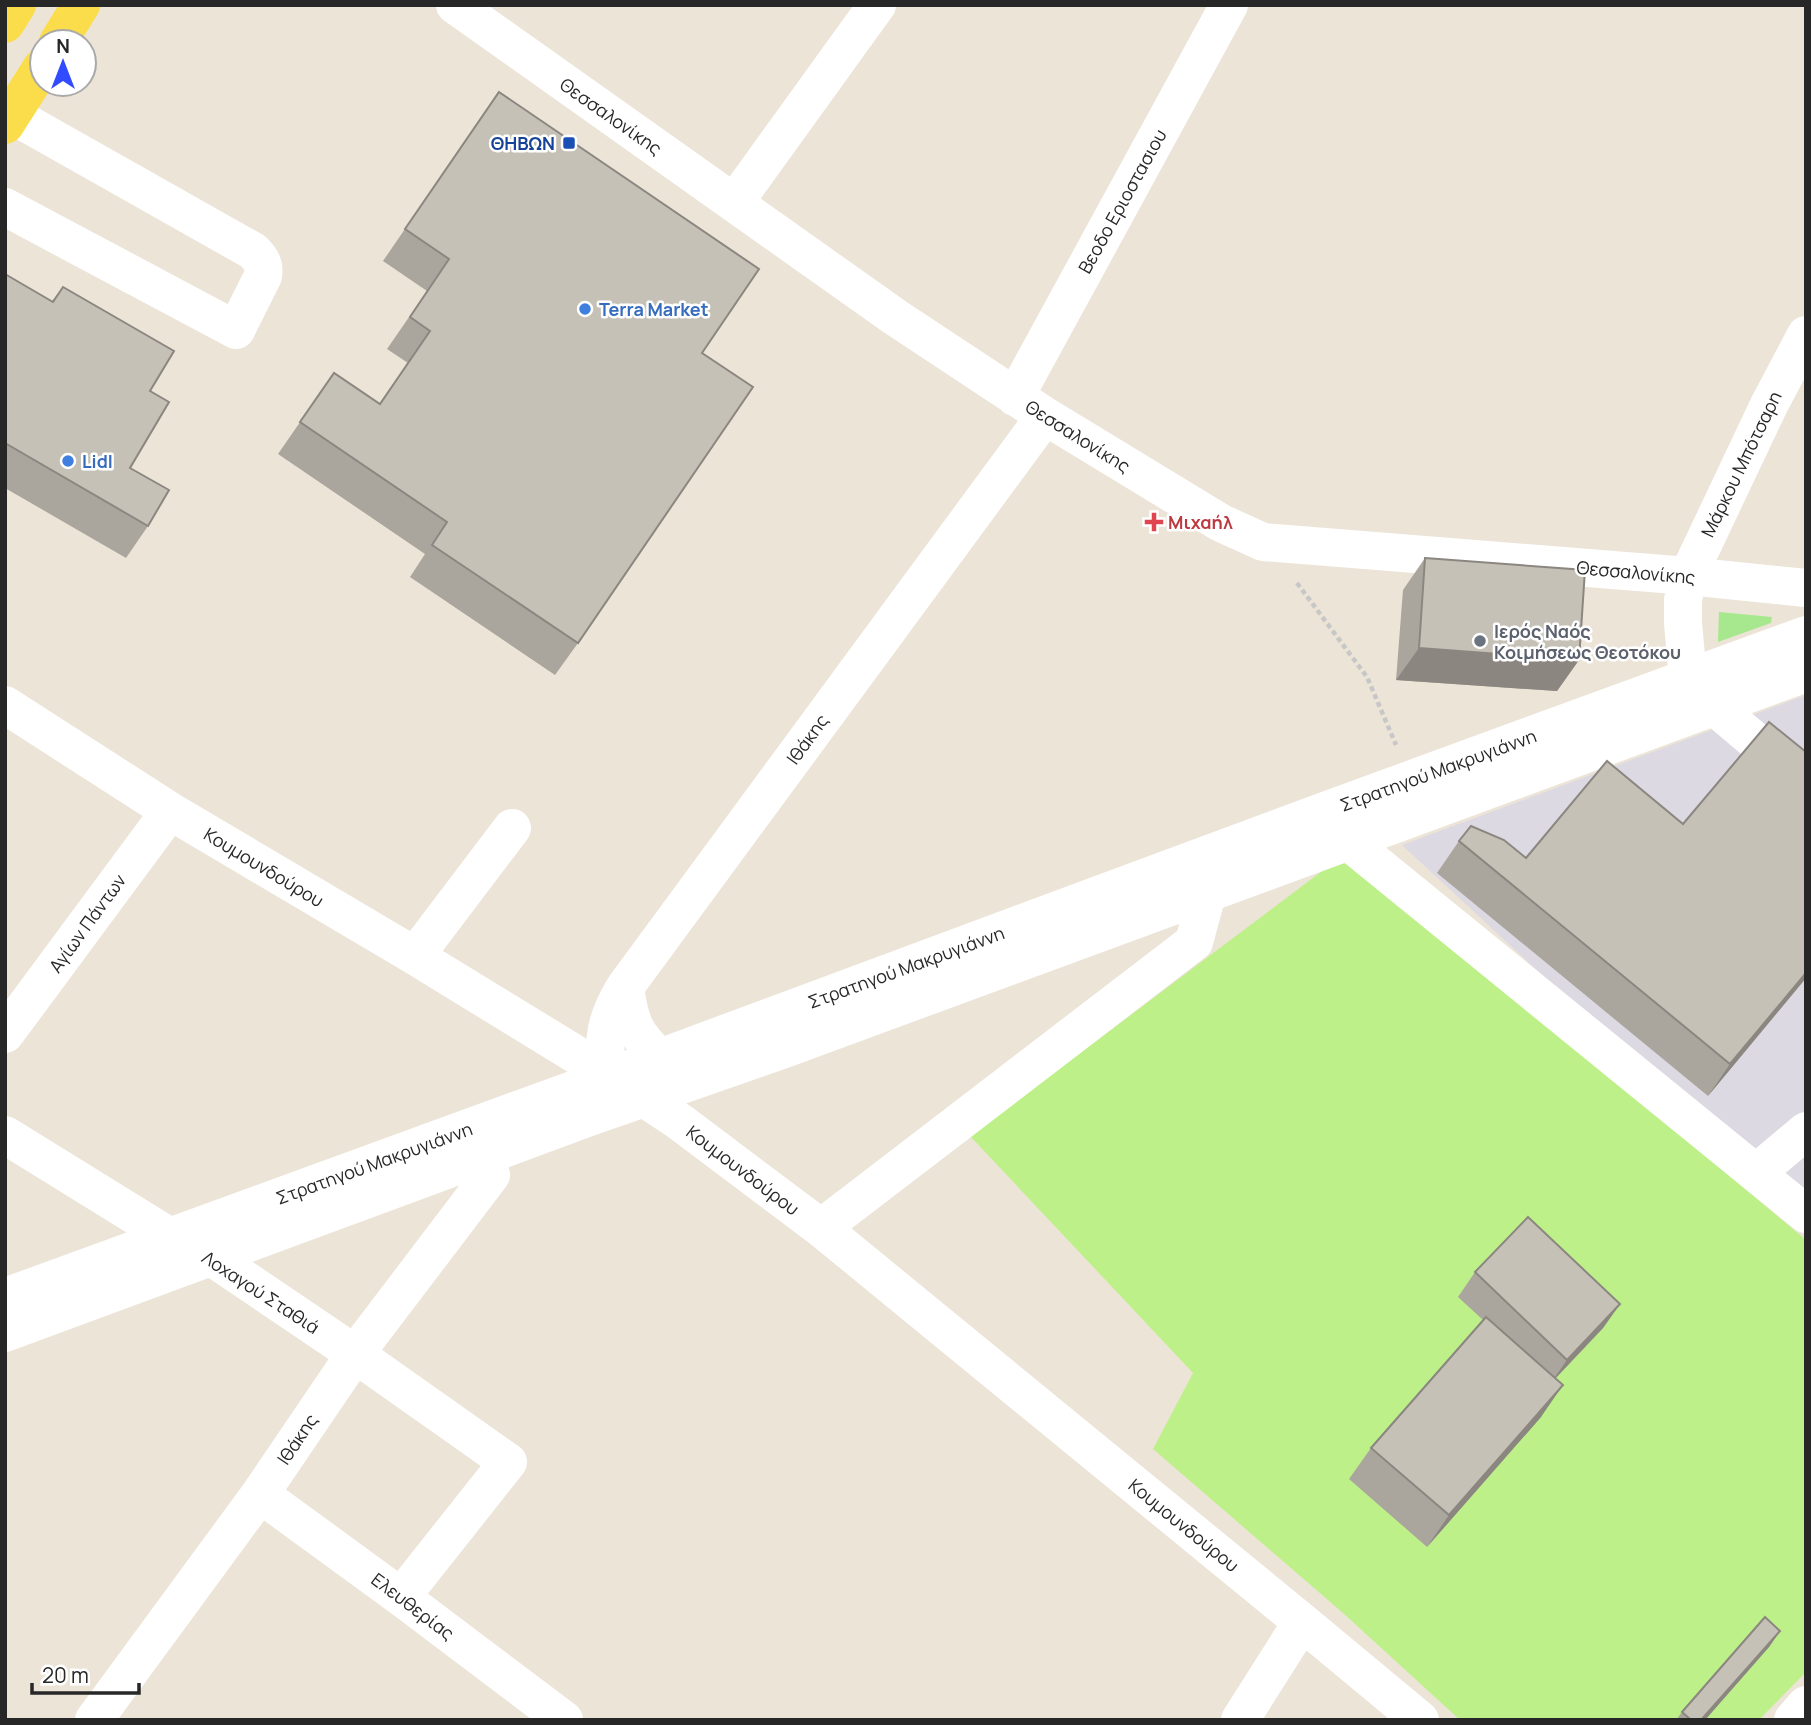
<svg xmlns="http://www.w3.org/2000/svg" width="1811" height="1725" viewBox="0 0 1811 1725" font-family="Manrope,sans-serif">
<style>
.industrial{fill:#dcd9e3}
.green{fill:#a7e88e}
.pitch{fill:#bef089}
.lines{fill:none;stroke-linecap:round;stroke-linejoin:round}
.path{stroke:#c7c7c7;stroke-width:4.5;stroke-dasharray:5 3.5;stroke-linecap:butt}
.minor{stroke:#fff;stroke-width:38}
.major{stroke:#fbdd4c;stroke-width:38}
.wall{fill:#aaa69d}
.shaded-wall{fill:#8b8780}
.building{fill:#c6c1b7;stroke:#8b8780;stroke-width:2}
.transit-dot{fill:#1a4fb4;stroke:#fff;stroke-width:2.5}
.shop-dot{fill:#3f7fe0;stroke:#fff;stroke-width:2.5}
.health-dot{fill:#e0444e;stroke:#fff;stroke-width:2.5}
.worship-dot{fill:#6b7280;stroke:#fff;stroke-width:2.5}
.labels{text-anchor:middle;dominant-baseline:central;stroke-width:5;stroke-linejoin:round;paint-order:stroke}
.street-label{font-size:18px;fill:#272727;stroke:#fff}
.transit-label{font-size:18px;font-weight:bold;fill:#164399;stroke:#fff;text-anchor:end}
.shop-label{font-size:18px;font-weight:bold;fill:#366cbe;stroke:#fff;text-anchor:start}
.health-label{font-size:18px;font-weight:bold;fill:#be3a42;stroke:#fff;text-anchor:start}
.worship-label{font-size:18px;font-weight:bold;fill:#5b616d;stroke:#fff;text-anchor:start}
</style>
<rect width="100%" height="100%" fill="#ece4d7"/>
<path class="industrial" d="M1806 695V1220L1402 845Z"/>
<path class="green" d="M1719 612 1772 617 1771 623 1718 642Z"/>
<path class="pitch" d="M1346 853 1806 1240V1672L1759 1720H1460L1343 1613 1153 1449 1193 1373 970 1136Z"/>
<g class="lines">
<path class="path" d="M1297 583 1367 677 1396 745"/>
<path class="minor" d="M455 5 895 317 1045 416 1221 523 1263 542 1688 576 1806 588
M734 203 877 5
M5 207 236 330 263 276C265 265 261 259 253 251L12 115
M1015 397 1229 5
M1688 679 1683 623V600L1688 576 1769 405 1806 335
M5 705 170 811 415 956 611 1076 680 1122 821 1228 1302 1622 1420 1720
M1715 707 1806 784
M1338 823 1349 842 1806 1214
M415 956 512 828
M625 987C630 1023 634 1033 660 1058
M5 1034 170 811
M611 1076C599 1043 607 1016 625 987L1045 416
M5 1135 170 1237 210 1256 355 1354 508 1462 401 1597
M1756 1173 1806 1131
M821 1228 1194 942 1207 894
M5 1297 611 1076 1330 809 1806 635
M5 1333 587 1118 787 1048 1806 673
M260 1494 401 1597 564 1720
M94 1720 260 1494 355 1354 491 1175 484 1157
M1240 1720 1302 1622
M1793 1720 1806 1705"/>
<path class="major" d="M5 24 17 5
M58 42 81 5
M5 125 42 67"/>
</g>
<path class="wall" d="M477 124 702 353 578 643 555 675 410 577 425 554 278 454 334 373 379 404 408 363 387 349 427 291 383 261Z
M5 274 52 301 63 287 150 391 130 468 148 526 126 558 5 488Z
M1425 558 1579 660 1557 691 1396 680 1403 590Z
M1806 752V978L1708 1096 1437 873 1459 841 1526 858 1683 824Z
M1475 1272 1620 1304 1603 1328 1555 1379 1541 1417 1427 1547 1349 1479 1371 1448 1483 1320 1458 1297Z
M1780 1631 1769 1647 1705 1720H1676L1682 1712Z"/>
<path class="shaded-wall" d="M1419 648 1579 660 1557 691 1396 680Z
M1806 973V978L1708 1096 1730 1064Z
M1620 1304 1603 1328 1550 1384 1567 1360Z
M1563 1385 1541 1417 1427 1547 1449 1515Z
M1780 1631 1769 1647 1705 1720H1701Z"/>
<path class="building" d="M499 92 759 269 702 353 753 387 578 643 432 545 447 522 300 422 334 373 380 404 430 331 410 317 449 259 405 229Z
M5 274 53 302 63 287 174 351 150 391 169 402 130 468 169 490 148 526 5 443Z
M1425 558 1585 570 1579 660 1419 648Z
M1769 722 1806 752V973L1730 1064 1459 841 1471 826 1504 840 1526 858 1607 761 1683 824Z
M1528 1217 1620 1304 1567 1360 1475 1272Z
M1486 1317 1563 1385 1449 1515 1371 1448Z
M1765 1617 1780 1631 1701 1720H1691L1682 1712Z"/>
<rect class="transit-dot" x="562" y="136" width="14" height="14" rx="3.5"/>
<g class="shop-dot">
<circle cx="585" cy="309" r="7"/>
<circle cx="68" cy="461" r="7"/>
</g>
<path class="health-dot" d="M1150.5 511.5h7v7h7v7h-7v7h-7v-7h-7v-7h7z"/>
<circle class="worship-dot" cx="1480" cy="641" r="7"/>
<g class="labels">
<g class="street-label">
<text transform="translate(611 116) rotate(35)">Θεσσαλονίκης</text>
<text transform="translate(1122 201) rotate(-61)">Βεοδο Εριοστασιου</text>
<text transform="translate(1078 436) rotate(32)">Θεσσαλονίκης</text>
<text transform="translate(1741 464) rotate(-64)">Μάρκου Μπότσαρη</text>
<text transform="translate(1636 572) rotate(5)">Θεσσαλονίκης</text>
<text transform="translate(807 739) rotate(-54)">Ιθάκης</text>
<text transform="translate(1438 770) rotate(-20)">Στρατηγού Μακρυγιάννη</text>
<text transform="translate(264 867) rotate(31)">Κουμουνδούρου</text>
<text transform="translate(87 923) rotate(-54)">Αγίων Πάντων</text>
<text transform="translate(906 967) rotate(-20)">Στρατηγού Μακρυγιάννη</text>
<text transform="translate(374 1163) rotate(-20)">Στρατηγού Μακρυγιάννη</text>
<text transform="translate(743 1170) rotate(37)">Κουμουνδούρου</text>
<text transform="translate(261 1292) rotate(33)">Λοχαγού Σταθιά</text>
<text transform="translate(297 1439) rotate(-56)">Ιθάκης</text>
<text transform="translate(1184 1525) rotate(39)">Κουμουνδούρου</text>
<text transform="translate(413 1606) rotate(37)">Ελευθερίας</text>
</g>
<g class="transit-label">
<text x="555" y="143">ΘΗΒΩΝ</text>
</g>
<g class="shop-label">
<text x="599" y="309">Terra Market</text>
<text x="82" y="461">Lidl</text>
</g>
<g class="health-label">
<text x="1168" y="522">Μιχαήλ</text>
</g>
<g class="worship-label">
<text x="1494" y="631">Ιερός Ναός<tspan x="1494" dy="21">Κοιμήσεως Θεοτόκου</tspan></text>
</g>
</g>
<rect width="1811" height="1725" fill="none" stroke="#272727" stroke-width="14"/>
<g transform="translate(63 63)"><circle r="33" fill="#ffffff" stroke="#a9a9a9" stroke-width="2"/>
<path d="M0-5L12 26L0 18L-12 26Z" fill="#314bff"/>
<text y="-10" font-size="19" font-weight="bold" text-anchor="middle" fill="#272727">N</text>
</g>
<path d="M32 1683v10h107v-10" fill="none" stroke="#272727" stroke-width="3.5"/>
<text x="42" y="1683" font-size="21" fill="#272727" stroke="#ffffff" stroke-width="5" paint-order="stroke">20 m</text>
</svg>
